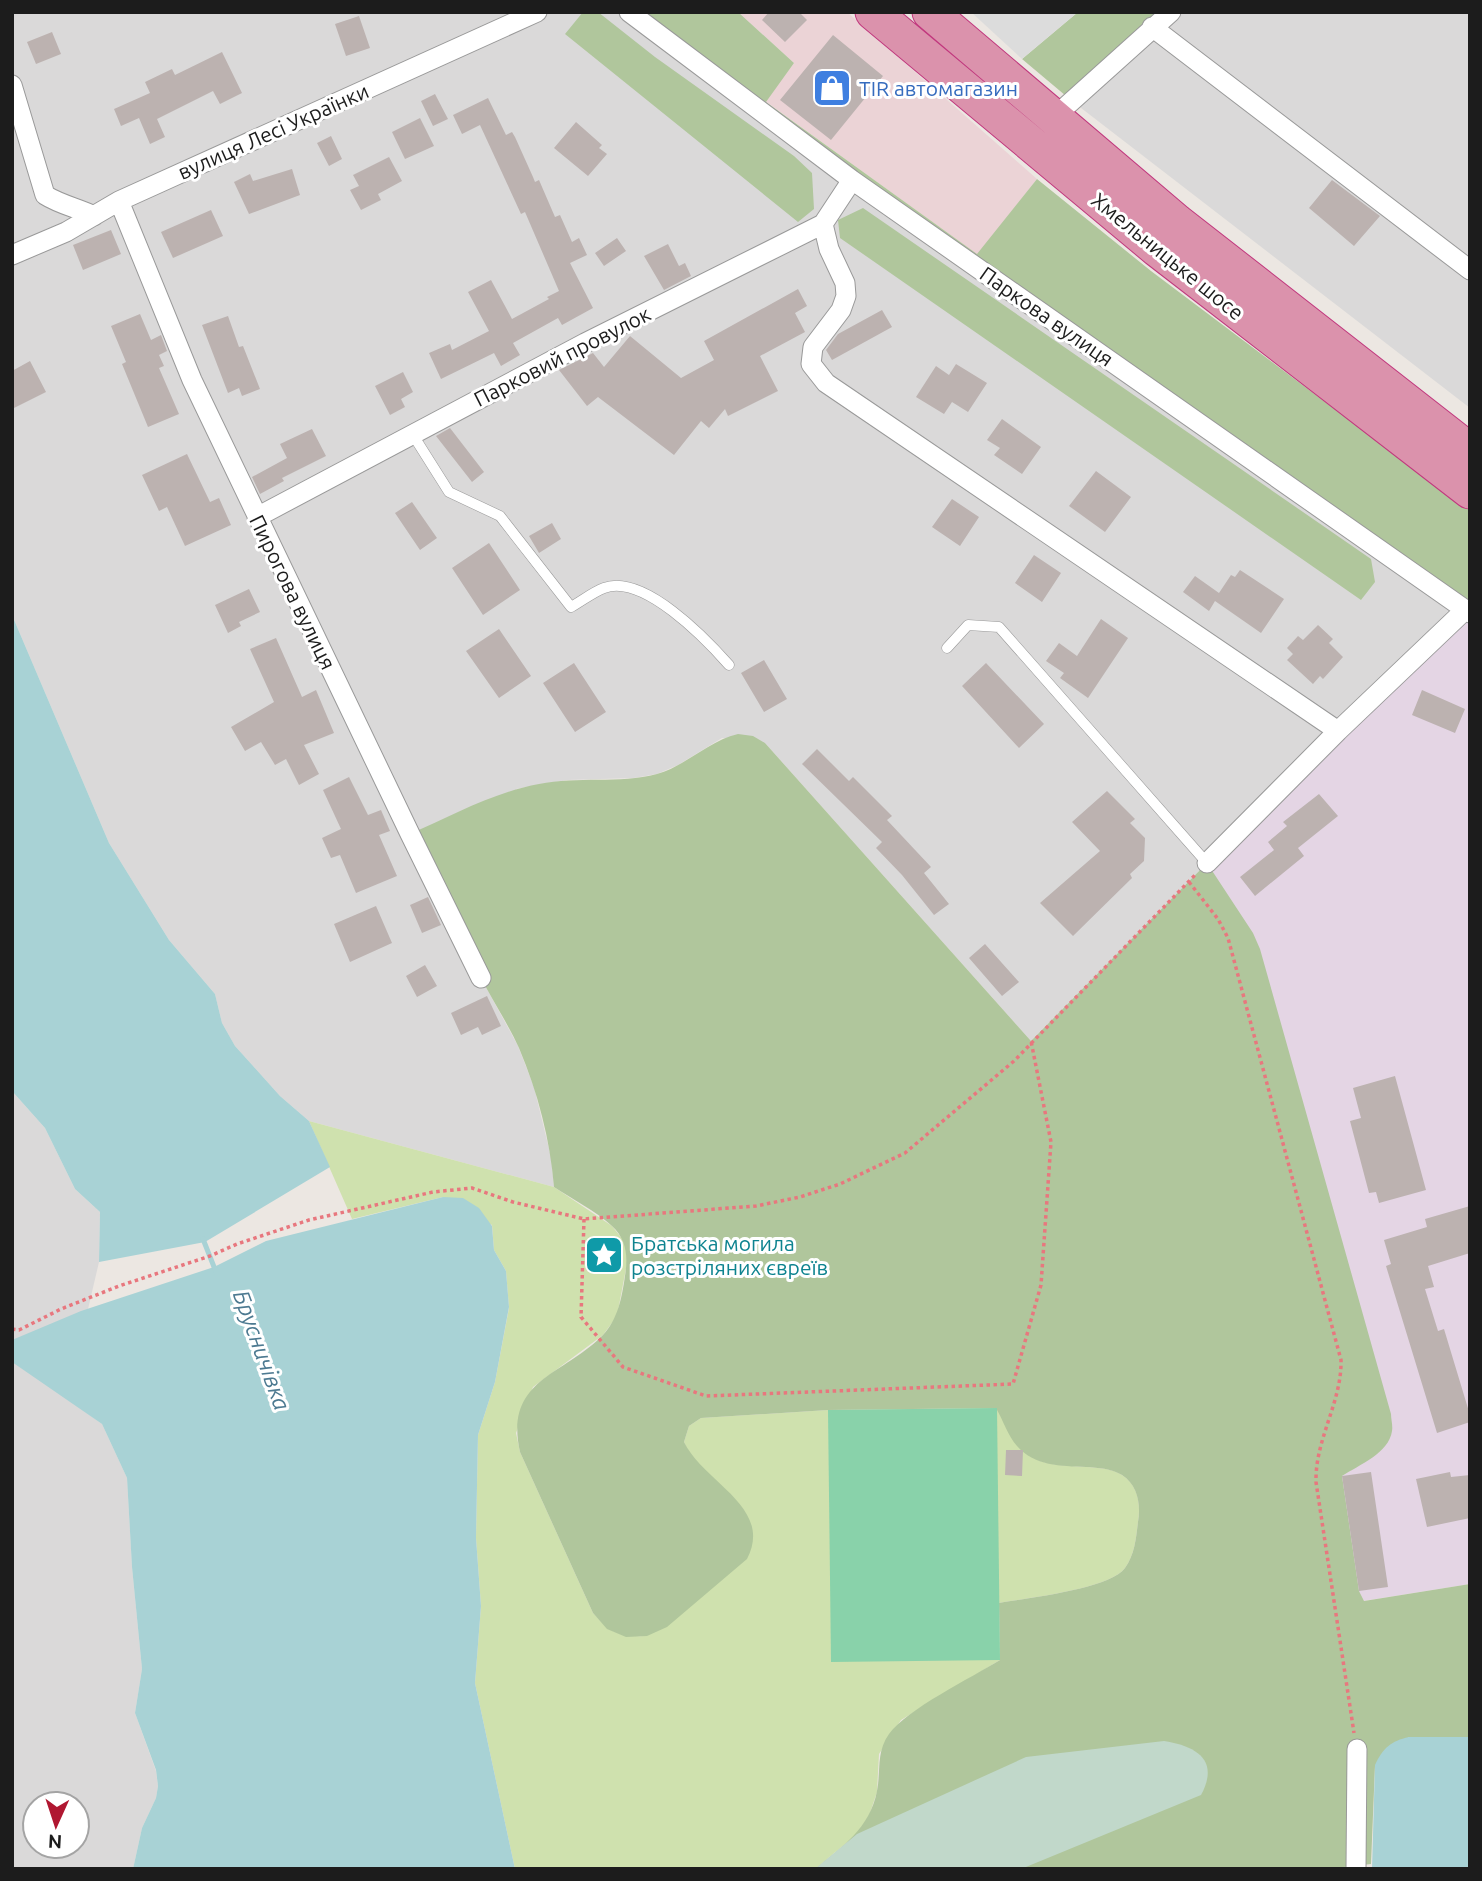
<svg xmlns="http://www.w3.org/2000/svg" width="1482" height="1881" viewBox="0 0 1482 1881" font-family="Ubuntu,sans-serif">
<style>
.residential{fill:#dad9d9;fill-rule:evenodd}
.commercial{fill:#ebd3d6}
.industrial{fill:#e4d5e4}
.grass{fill:#cfe1ae}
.forest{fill:#b0c69c}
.wetland{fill:#c1d8ca}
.pitch{fill:#89d2aa}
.parking{fill:#dcdcdc}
.water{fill:#a8d2d5}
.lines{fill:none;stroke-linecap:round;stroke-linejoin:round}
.stream{stroke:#a8d2d5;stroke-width:5}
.building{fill:#bcb2b0}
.lane-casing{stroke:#999;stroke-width:11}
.street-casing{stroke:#999;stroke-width:21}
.highway-casing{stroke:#c1387e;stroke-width:37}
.path{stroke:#e8777e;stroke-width:3.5;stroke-dasharray:3.5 3.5;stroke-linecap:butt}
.lane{stroke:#fff;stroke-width:10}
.street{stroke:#fff;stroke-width:19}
.highway{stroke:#db92ac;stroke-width:35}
.labels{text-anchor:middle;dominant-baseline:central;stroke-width:6;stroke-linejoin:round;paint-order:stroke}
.shop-label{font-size:21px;fill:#366cbe;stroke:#fff;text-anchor:start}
.street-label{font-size:21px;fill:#1c1c1c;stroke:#fff}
.culture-label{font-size:21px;fill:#0d838f;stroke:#fff;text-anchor:start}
.water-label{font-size:23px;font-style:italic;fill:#4d7a91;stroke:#fff}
</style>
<rect width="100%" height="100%" fill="#ece7e2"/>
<path class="residential" d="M12 12H629L1465 610 1207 863 1031 1041 765 743 722 738 678 765 657 774 634 778 567 780 516 789 481 978 518 1046 534 1087 551 1157 554 1187 309 1121 280 1096 235 1046 222 1023 215 994 169 940 109 843 12 615Z
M1171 12H1470V408L1072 101Z
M12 1091 45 1128 75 1189 100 1212 99 1262 67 1399 102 1424 127 1478 132 1567 142 1669 135 1713 156 1771 158 1786 156 1798 142 1828 133 1869H12ZM35 1804H77V1846H35Z"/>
<path class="commercial" d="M738 12H847L1037 179 978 255 765 101 794 63Z"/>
<path class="industrial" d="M1470 613V1584L1363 1601 1359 1591 1342 1476 1379 1452 1207 863Z"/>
<path class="grass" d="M309 1121 554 1187 612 1226 624 1241 628 1258 617 1316 603 1335 533 1387 516 1433 520 1452 593 1613C611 1633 619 1637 647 1636L690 1455 684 1442 689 1426 701 1418 828 1410 997 1408C1024 1459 1027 1464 1086 1467 1099 1468 1111 1468 1122 1475 1138 1485 1141 1504 1138 1522 1136 1538 1135 1554 1125 1568 1110 1589 1027 1598 999 1603L1000 1660 901 1720 879 1754 877 1792 869 1816 857 1834 815 1869H515L475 1683 481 1606 476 1538 478 1435 495 1382 509 1308 506 1271 494 1250 492 1225 443 1197 352 1219Z"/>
<path class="forest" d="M583 12H598L655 57 794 156 812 173 814 209 798 222 565 34Z
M629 12H738L794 63 766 102 977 254 1037 179 1151 271 1470 511V613Z
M1078 12H1171L1072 101 1022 59Z
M863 208 1371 559 1375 582 1361 600 840 238 838 220Z
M738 734 753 736 765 743 1031 1041 1207 863 1253 933 1260 949 1391 1414C1391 1419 1393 1426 1392 1431 1389 1453 1359 1465 1342 1476L1359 1591 1364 1601 1470 1584V1737H1409L1375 1766 1371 1864 1326 1869H815C842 1847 870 1828 877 1791 881 1771 876 1752 889 1734 907 1709 971 1678 1000 1660L999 1603C1027 1598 1110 1589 1125 1568 1135 1554 1136 1538 1138 1522 1141 1505 1138 1485 1122 1475 1110 1468 1099 1468 1086 1467 1061 1466 1034 1466 1017 1446 1008 1436 1003 1420 996 1408L828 1410 701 1418 689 1426 684 1442C704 1483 774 1507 747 1559L667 1627 647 1636 626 1637 607 1629 593 1613 520 1452C504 1379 563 1376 603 1335 618 1319 622 1297 625 1276 628 1257 627 1240 612 1226 596 1211 572 1199 554 1187 550 1139 538 1093 519 1048 508 1024 493 1001 481 978 456 930 433 882 410 834 451 816 494 792 539 784 578 776 619 784 657 774 686 766 708 741 738 734Z"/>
<path class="wetland" d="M1164 1741C1196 1746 1220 1760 1201 1795L1021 1869H815L857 1834 1026 1757Z"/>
<path class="pitch" d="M997 1408 1000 1660 831 1662 828 1410Z"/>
<path class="parking" d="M971 12H1078L1022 59Z"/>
<path class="water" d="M12 615 109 843 169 940 215 994 222 1023 235 1046 280 1096 309 1121 330 1167 205 1242 99 1262 100 1212 75 1189 45 1128 12 1091Z
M443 1197 463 1198 479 1208 492 1226 494 1250 506 1271 509 1307 495 1382 478 1435 476 1538 481 1606 475 1683 515 1869H133L142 1828 156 1798 158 1786 156 1770 135 1713 142 1669 132 1567 127 1478 102 1424 12 1362V1340L81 1311 214 1267 266 1241Z
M1409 1737H1470V1869H1372L1375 1765C1383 1748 1391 1741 1409 1737Z"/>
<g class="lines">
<path class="stream" d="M203 1239 216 1272"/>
</g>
<path class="building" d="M769 12H799L807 20 785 42 762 20Z
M359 16 370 48 346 56 335 24Z
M52 32 61 54 36 64 27 42Z
M833 35 883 76 831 140 780 100Z
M222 52 242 93 220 104 213 91 157 119 165 137 150 144 139 118 121 126 114 109 150 93 145 82 172 69 175 75Z
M435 94 448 119 433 126 421 101Z
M488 98 506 135 512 132 515 137 533 177 535 182 539 180 555 217 560 215 572 242 579 238 587 255 570 263 593 308 562 325 558 318 513 343 520 355 501 366 494 353 441 379 429 353 450 344 452 350 489 331 468 292 491 280 512 319 549 299 547 297 559 291 525 212 521 214 480 125 462 134 453 115Z
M420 118 434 146 405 159 392 132Z
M576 122 602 145 599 148 607 154 588 176 554 148Z
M331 136 342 159 329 166 317 143Z
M389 157 402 181 378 194 381 200 361 210 350 190 359 186 353 175Z
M292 169 300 195 249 214 234 182 250 174 253 181Z
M1332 180 1380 216 1354 246 1309 208Z
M211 210 223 236 173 258 161 232Z
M111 230 121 254 83 270 73 245Z
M617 238 626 251 604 266 595 253Z
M668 244 679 266 685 263 691 276 664 290 644 256Z
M798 289 807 306 795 313 805 332 760 356 778 391 728 416 725 409 709 428 701 421 674 455 598 397 587 406 559 370 593 353 604 367 630 336 681 378 714 360 704 341Z
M882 310 892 327 832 360 826 350 838 334Z
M140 314 151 340 161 335 167 351 159 355 164 366 159 368 179 414 148 427 122 364 126 362 111 326Z
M228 316 239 347 243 346 260 389 242 396 239 388 228 393 202 325Z
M30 361 46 392 12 409V371Z
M956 364 987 383 968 412 952 402 944 414 916 397 936 366 949 375Z
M403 372 413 392 401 399 405 407 390 415 375 386Z
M1002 419 1041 447 1022 474 994 455 1000 448 987 440Z
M450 428 484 472 472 482 436 436Z
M312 429 326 456 282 478 284 481 260 494 252 477 287 458 280 444Z
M187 454 210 502 219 498 231 525 185 546 167 507 159 511 142 475Z
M1096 471 1131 497 1105 532 1069 506Z
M952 499 979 517 960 546 932 527Z
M412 502 437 538 420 550 395 513Z
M552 523 561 539 539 553 529 536Z
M489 543 520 590 483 615 452 568Z
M1034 555 1061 573 1042 602 1015 583Z
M1240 570 1284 599 1261 633 1215 601 1209 611 1183 592 1195 576 1219 593 1231 575 1235 577Z
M249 589 260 612 239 622 241 626 228 633 215 605Z
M1101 619 1128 638 1088 698 1060 678 1064 673 1046 661 1059 643 1077 656Z
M1318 625 1333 639 1329 643 1343 657 1323 679 1320 676 1313 684 1287 660 1293 654 1287 648 1298 636 1303 640Z
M499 629 531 676 499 698 466 651Z
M276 638 302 697 316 690 334 733 304 745 319 774 299 785 286 759 275 765 261 742 245 751 231 727 274 702 250 649Z
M764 660 787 699 764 712 741 673Z
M574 663 606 712 575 732 543 683Z
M986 663 1044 724 1019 748 962 686Z
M1422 690 1465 709 1455 733 1412 715Z
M817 749 849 781 853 777 892 816 887 820 931 867 924 873 949 904 934 915 902 875 876 848 882 842 802 764Z
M349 777 368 815 381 810 390 831 379 835 397 876 356 893 340 855 331 858 322 838 341 829 323 790Z
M1107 791 1135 819 1130 823 1145 838 1144 861 1130 874 1132 878 1073 936 1040 903 1100 851 1072 822Z
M1319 794 1338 816 1298 848 1304 856 1255 896 1240 877 1274 850 1268 842 1287 826 1283 822Z
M428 897 441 925 422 933 410 905Z
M376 906 392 943 350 962 334 924Z
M985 944 1019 982 1002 996 969 958Z
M425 965 437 986 417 997 406 976Z
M487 996 501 1026 482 1035 478 1027 461 1035 451 1013Z
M1395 1076 1426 1190 1379 1203 1376 1192 1369 1193 1350 1121 1361 1118 1353 1088Z
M1470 1206V1253L1428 1266 1434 1287 1425 1289 1438 1331 1444 1329 1470 1415V1422L1437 1433 1386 1266 1391 1264 1384 1240 1427 1227 1425 1219Z
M1006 1450H1023L1022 1476 1005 1475Z
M1371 1472 1388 1587 1359 1591 1342 1476Z
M1450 1472 1451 1477 1470 1475V1518L1427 1527 1416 1479Z"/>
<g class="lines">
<defs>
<path id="lane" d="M413 435 449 492 500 516 571 607C582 601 593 592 604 588 643 573 706 639 729 665
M947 648 968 625 999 627 1207 863"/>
<path id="street" d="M629 12 852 180 1470 613
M1152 27 1470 270
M12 85 45 195C61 205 78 208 94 216
M1053 118 1171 12
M119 201 192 380 410 834 481 978
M823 224 829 249 845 283 846 296 841 310 813 347 811 364 826 383 1338 731
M12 255 66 232 119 201 537 12
M257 517 585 343 823 224 852 180
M1207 863 1338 731 1465 610
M1356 1869 1357 1749"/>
<path id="highway" d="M873 12 1157 249 1470 491
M930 12 1177 222 1470 451"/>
</defs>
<use href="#lane" class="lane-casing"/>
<use href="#street" class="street-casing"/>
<use href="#highway" class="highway-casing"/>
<path class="path" d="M1189 882 1218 919 1228 938 1341 1360C1342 1402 1315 1439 1316 1482L1354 1733
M584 1219 581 1317 623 1367 706 1396 1013 1384 1041 1285 1051 1142 1031 1041
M12 1329 19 1330 61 1309 119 1286 210 1256 237 1244 309 1220 433 1192 472 1188 513 1202 584 1219 756 1206 800 1197 840 1184 905 1153 1014 1061 1196 874"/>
<use href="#lane" class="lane"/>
<use href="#street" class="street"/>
<use href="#highway" class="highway"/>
</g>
<defs>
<symbol id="shop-square" viewBox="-11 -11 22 22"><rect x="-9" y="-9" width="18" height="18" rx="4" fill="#3f7fe0" stroke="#fff"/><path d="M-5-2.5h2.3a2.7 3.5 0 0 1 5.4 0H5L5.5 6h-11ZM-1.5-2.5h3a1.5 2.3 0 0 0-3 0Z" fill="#fff"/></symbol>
<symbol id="sight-square" viewBox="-11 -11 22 22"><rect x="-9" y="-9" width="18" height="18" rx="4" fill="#0f9aa8" stroke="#fff"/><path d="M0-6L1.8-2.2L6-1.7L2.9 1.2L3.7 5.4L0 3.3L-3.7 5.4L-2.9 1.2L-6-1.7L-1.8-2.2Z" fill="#fff"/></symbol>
</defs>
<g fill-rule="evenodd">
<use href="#shop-square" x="810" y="66" width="44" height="44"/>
<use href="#sight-square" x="582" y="1233" width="44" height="44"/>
</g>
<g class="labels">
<g class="shop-label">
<text x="859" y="88">TIR автомагазин</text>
</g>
<g class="street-label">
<text transform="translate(273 131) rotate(-24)">вулиця Лесі Українки</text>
<text transform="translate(1168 256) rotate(39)">Хмельницьке шосе</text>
<text transform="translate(1047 316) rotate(35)">Паркова вулиця</text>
<text transform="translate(562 356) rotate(-27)">Парковий провулок</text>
<text transform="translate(293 592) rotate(64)">Пирогова вулиця</text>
</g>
<g class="culture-label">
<text x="631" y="1243">Братська могила<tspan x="631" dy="24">розстріляних євреїв</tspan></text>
</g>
<g class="water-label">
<text transform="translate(262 1350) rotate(70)">Брусничівка</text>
</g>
</g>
<rect width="1482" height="1881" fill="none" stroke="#1c1c1c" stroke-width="28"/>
<g transform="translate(56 1825) rotate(183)"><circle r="33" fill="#ffffff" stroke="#a4a4a4" stroke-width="2"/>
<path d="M0-5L12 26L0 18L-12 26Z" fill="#b01731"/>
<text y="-10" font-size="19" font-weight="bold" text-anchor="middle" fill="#1c1c1c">N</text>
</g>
</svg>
